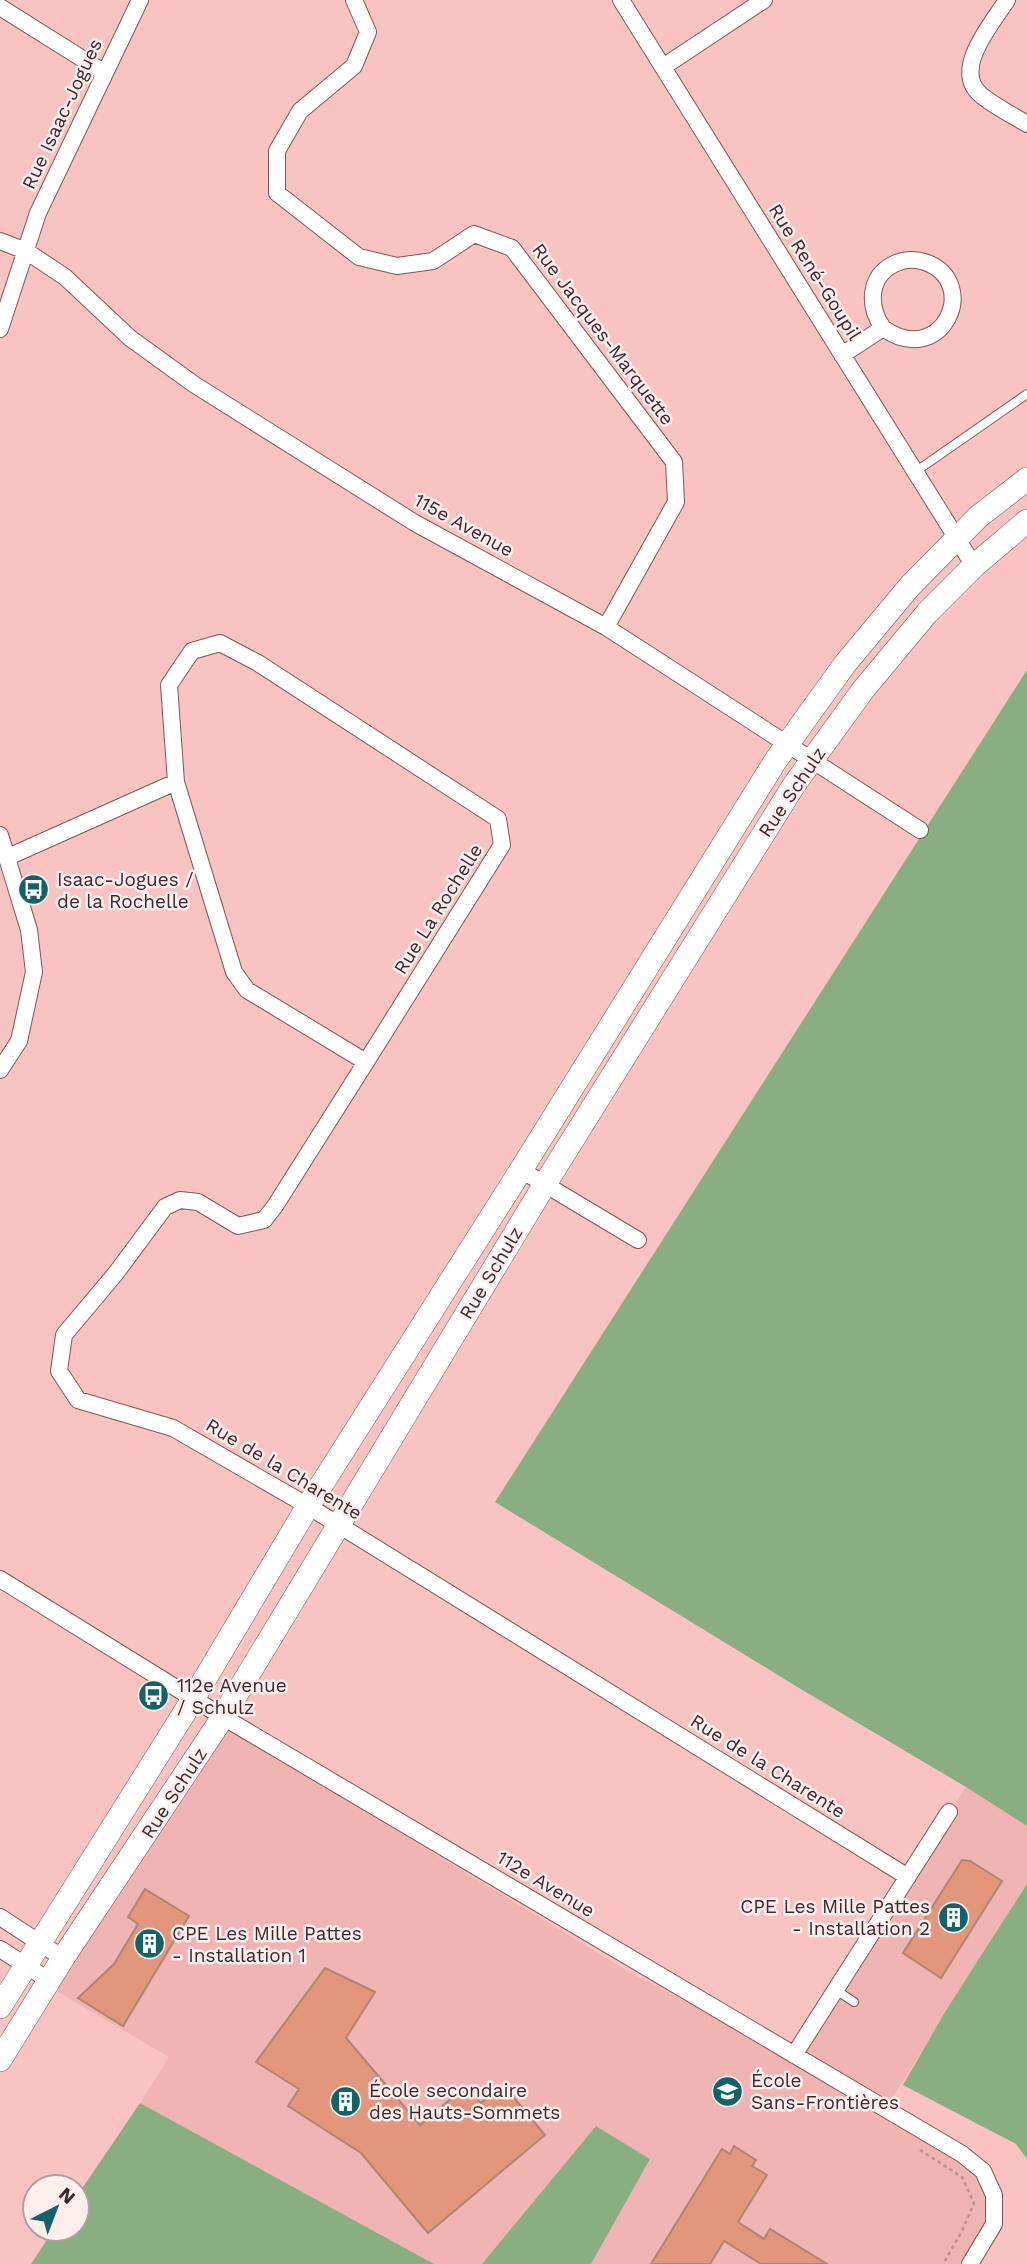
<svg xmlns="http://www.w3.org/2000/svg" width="1027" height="2264" viewBox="0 0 1027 2264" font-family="'Work Sans',sans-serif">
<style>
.built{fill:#f0b4b2}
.green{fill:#89ae82}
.building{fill:#e2977c;stroke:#b18474;stroke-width:2}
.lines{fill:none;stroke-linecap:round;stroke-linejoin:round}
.lane-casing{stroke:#845655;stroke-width:10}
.street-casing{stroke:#845655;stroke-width:18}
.secondary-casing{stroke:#845655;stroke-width:24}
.path{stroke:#bb9190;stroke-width:2.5;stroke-dasharray:3.5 3.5;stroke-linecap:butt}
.lane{stroke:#fff;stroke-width:8}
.street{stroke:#fff;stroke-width:16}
.secondary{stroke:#fff;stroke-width:23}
.labels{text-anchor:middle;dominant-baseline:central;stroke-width:5;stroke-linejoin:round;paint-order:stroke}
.street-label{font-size:19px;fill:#3c2828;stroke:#fee}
.poi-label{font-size:19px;fill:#3c2828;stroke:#fee;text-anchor:start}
</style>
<rect width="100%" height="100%" fill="#f8c3c1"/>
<path class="built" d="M224 1726 629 1972 792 2057 962 2154 974 2173 989 2203 984 2226 962 2264H591L650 2159 596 2126 482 2264H434L140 2103 169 2057 53 1989Z
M966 1787 1027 1826V1885L885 2109 794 2055Z"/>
<path class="green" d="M1027 670V1826L966 1787 799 1688 495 1502Z
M1027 1884V2159L1016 2144 903 2085 945 2012Z
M140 2103 434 2264H31L54 2229H77V2196Z
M596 2126 650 2159 591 2264H482Z"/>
<path class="building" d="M962 1860 970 1861 1002 1881 941 1978 903 1953Z
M145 1889 189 1916 123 2026 78 1998 114 1964 138 1924 128 1917Z
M325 1968 375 1992 346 2038 420 2125 466 2086 481 2103 494 2092 501 2099 509 2092 545 2135 428 2233 361 2153 288 2106 299 2089 256 2062Z
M734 2146 756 2160 752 2166 767 2175 738 2222 764 2239 770 2229 827 2264H761L724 2241 710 2264H651L722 2149 730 2154Z"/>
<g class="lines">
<defs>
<path id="lane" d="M915 472 1027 394
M836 1990 854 2002"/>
<path id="street" d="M354 0 368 32 354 66 300 111 277 151V193L359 257 397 266 433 261 474 234 512 248 674 462 676 502 606 627
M621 0 974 566
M1007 0C992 24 951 70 981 95 994 106 1012 115 1027 124
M0 7 105 73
M663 67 764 0
M0 241 26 251 65 277 130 338 195 385 415 523 606 627 920 830
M0 329 38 213 140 0
M842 355 883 328C942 370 982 282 925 262 916 259 904 259 894 264 868 277 868 307 883 328
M220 643 258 663 498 819 502 845 366 1062 247 990 234 972 176 782 169 685 192 651Z
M0 835 29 930 34 972 19 1041 0 1070
M8 857 176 782
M366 1062 275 1206 264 1220 238 1226 198 1202 180 1200 165 1207 116 1273 64 1335 59 1371 78 1400 173 1428 308 1506 908 1877
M521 1170 638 1240
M0 1579 223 1717 962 2154 983 2171 994 2195V2224L970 2264
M0 1917 63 1958
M0 1949 50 1981
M794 2055 949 1812"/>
<path id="secondary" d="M0 2007 193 1699 308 1506 521 1170 776 760 845 664 910 586 978 517 1027 479
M0 2060 63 1958 219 1723 545 1184 794 785 863 690 927 613 974 566 1027 521"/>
</defs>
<use href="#lane" class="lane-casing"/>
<use href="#street" class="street-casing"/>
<use href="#secondary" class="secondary-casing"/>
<path class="path" d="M920 2150 962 2177 974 2203 962 2231 943 2264"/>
<use href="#lane" class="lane"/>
<use href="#street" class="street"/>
<use href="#secondary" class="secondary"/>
</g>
<defs>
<symbol id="bus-disc" viewBox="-11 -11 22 22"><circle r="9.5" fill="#126267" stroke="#fee"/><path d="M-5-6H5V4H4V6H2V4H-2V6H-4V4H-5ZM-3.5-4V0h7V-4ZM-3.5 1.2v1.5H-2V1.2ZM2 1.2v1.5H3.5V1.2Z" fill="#fff"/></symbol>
<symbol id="building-disc" viewBox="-11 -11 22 22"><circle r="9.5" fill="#126267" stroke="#fee"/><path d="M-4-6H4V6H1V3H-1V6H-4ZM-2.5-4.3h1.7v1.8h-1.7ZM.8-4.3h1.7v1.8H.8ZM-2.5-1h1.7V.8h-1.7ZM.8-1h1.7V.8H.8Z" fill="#fff"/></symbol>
<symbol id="school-disc" viewBox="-11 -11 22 22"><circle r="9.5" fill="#126267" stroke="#fee"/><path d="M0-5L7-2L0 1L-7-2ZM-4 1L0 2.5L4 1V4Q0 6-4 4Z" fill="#fff"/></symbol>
</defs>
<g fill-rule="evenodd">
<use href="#bus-disc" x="16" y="872" width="35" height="35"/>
<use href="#bus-disc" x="136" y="1678" width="35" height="35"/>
<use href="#building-disc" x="936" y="1900" width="35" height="35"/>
<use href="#building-disc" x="132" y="1926" width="35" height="35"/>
<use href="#school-disc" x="710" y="2074" width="35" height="35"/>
<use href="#building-disc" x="328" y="2084" width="35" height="35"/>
</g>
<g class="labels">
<g class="street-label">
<text transform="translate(62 114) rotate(-65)">Rue Isaac-Jogues</text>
<text transform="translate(815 272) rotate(58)">Rue René-Goupil</text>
<text transform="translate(603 334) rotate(53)">Rue Jacques-Marquette</text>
<text transform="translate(464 525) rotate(29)">115e Avenue</text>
<text transform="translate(792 792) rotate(-56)">Rue Schulz</text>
<text transform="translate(438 909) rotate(-58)">Rue La Rochelle</text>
<text transform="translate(491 1273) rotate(-59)">Rue Schulz</text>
<text transform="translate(284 1469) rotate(31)">Rue de la Charente</text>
<text transform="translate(768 1766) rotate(32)">Rue de la Charente</text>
<text transform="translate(174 1793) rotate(-57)">Rue Schulz</text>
<text transform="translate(546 1884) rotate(31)">112e Avenue</text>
</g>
<g class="poi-label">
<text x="57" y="879">Isaac-Jogues /<tspan x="57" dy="22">de la Rochelle</tspan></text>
<text x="177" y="1685">112e Avenue<tspan x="177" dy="22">/ Schulz</tspan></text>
<text x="930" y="1906" text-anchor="end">CPE Les Mille Pattes<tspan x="930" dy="22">- Installation 2</tspan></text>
<text x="172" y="1933">CPE Les Mille Pattes<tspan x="172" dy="22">- Installation 1</tspan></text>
<text x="751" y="2080">École<tspan x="751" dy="22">Sans-Frontières</tspan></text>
<text x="369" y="2090">École secondaire<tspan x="369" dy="22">des Hauts-Sommets</tspan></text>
</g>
</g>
<g transform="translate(56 2208) rotate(42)"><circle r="33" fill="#ffeeee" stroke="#b19f9f" stroke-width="2"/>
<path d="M0-5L12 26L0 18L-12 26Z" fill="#126267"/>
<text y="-10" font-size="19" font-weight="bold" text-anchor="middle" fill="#3c2828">N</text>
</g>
</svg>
